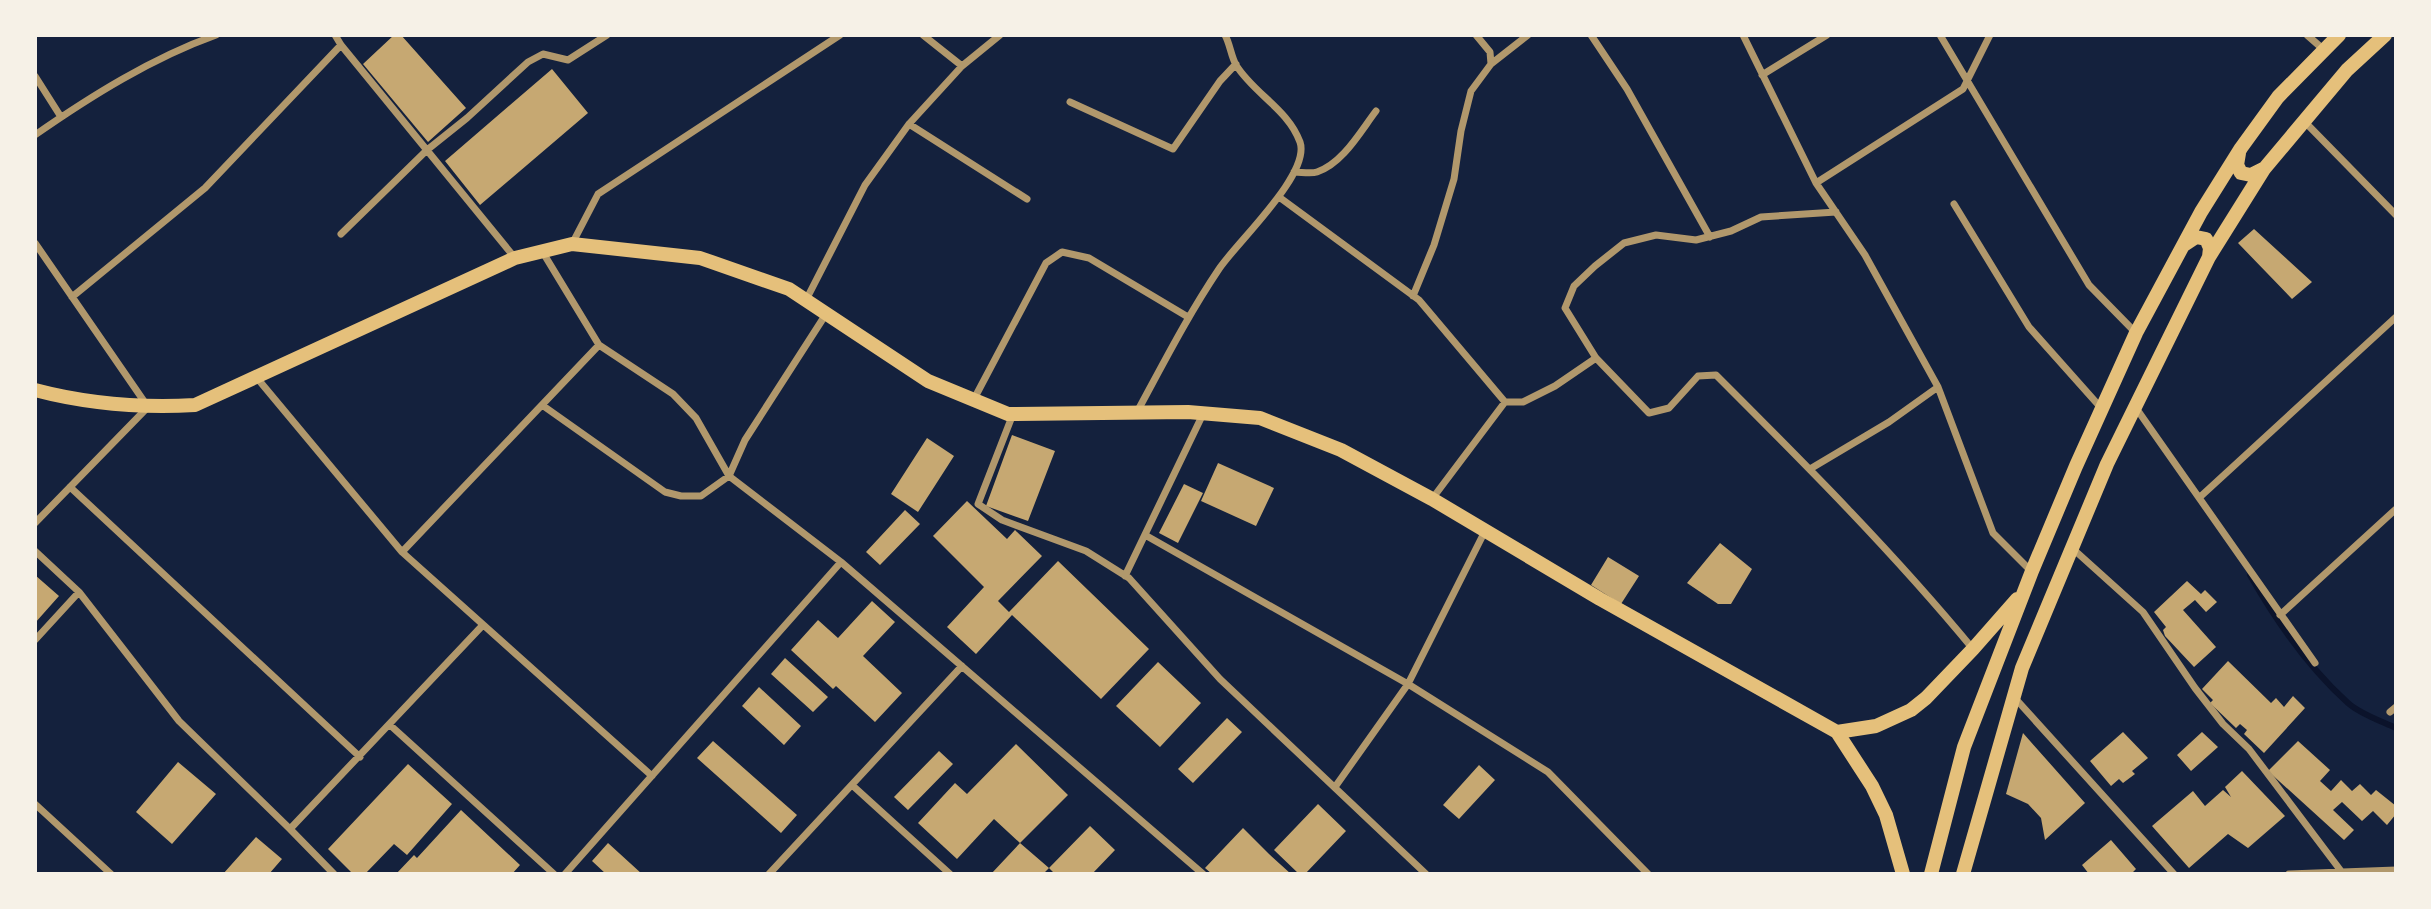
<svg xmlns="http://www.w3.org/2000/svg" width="2431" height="909" viewBox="0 0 2431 909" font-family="'PT Sans',sans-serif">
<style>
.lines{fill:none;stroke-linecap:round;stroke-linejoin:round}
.stream{stroke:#0b132b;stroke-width:6}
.building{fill:#c6a872}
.minor{stroke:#b1986c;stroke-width:7}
.primary{stroke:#e5c07b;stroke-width:14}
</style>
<rect width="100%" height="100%" fill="#14213d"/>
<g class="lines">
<path class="stream" d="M2250 575C2276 621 2308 667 2348 703 2360 714 2381 721 2396 728"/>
</g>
<path class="building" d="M394 35H401L466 108 428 142 363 64Z
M552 69 588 113 480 205 445 161Z
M2254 229 2312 282 2292 299 2238 243Z
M1012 435 1055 451 1028 521 986 506Z
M927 438 954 456 918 512 891 494Z
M1218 463 1274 488 1256 526 1201 501Z
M1184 484 1203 493 1178 543 1159 533Z
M967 501 1007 539 1015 530 1042 556 998 601 1009 612 1058 561 1149 649 1101 699 1012 615 976 654 947 627 984 587 933 536Z
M905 510 920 524 880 565 866 552Z
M1720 543 1752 569 1731 604H1718L1687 583Z
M1608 557 1639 576 1621 604 1591 585Z
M35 575 59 596 35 623Z
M2187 581 2201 594 2205 590 2217 602 2206 612 2195 600 2183 610 2216 647 2194 667 2165 636 2163 630 2166 627 2154 612Z
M872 601 895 622 863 656 902 693 875 722 836 686 833 689 791 650 818 620 838 638Z
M785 658 828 697 813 712 771 674Z
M2228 661 2271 703 2276 698 2284 707 2293 696 2305 708 2264 753 2244 734 2247 730 2240 724 2236 728 2210 703 2213 700 2202 689Z
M1158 662 1201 703 1160 747 1116 706Z
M759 687 801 726 784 745 742 706Z
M1227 718 1242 732 1193 783 1178 769Z
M2123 732 2148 758 2132 771 2135 774 2123 783 2119 779 2111 786 2090 761Z
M2202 732 2218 747 2191 771 2177 755Z
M2023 733 2085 803 2045 840 2041 818 2028 804 2006 794Z
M713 741 797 815 781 833 697 758Z
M2298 741 2330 770 2320 781 2331 791 2341 780 2352 791 2360 784 2371 795 2376 790 2396 806V814L2387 825 2373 811 2362 821 2342 802 2333 810 2354 830 2344 840 2268 771Z
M1016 744 1068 795 1020 843 994 819 957 859 918 823 955 783 967 794Z
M939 751 953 764 908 810 894 797Z
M178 762 216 794 172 844 136 812Z
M408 764 452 804 407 855 394 844 365 874H353L328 849Z
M1479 765 1495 780 1459 819 1443 805Z
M2242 771 2285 816 2248 848 2228 834 2189 868 2152 826 2193 791 2205 806 2223 790 2231 797 2225 787Z
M1318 804 1346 831 1305 874H1299L1274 850Z
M461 810 520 865 512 874H396L414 855 417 858Z
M1090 826 1115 850 1092 874H1055L1049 868Z
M1243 828 1269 854 1291 874H1212L1205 868Z
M256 837 282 859 269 874H223Z
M2111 840 2136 869 2131 874H2089L2082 865Z
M608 843 642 874H606L592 861Z
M1020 843 1049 868 1043 874H991Z"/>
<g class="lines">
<path class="minor" d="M335 35 341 45 515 258
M923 35 962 66
M1591 35 1627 89 1710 237
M1743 35 1816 183 1865 255 1938 387 1993 533 2031 571
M1940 35 2089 285 2136 333
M2307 35 2323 49
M1491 64 1528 35
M1762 75 1827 35
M35 76 61 117
M1070 102 1173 149 1220 81 1236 64
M2303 120 2396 215
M909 124 1027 199
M35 135C91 96 152 58 216 35
M1294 172C1301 172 1311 174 1317 172 1343 163 1360 132 1376 111
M1816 183 1963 89 1990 35
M1279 197 1419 300 1505 402
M1954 204 2029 327 2102 409
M1836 212 1761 217 1731 231 1696 240 1656 235 1624 243 1595 266 1574 286 1565 308 1596 358 1649 413 1669 408 1698 376 1716 375C1804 463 1893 552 1973 649
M341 234 427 150 467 118 528 62 543 54 568 60 607 35
M35 243 148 407 35 523
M572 244 598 194 840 35
M542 251 599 345 673 394 696 418 729 476 841 562 1203 874
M1413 296 1434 245 1454 179 1461 131 1471 91 1491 64 1490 52 1476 35
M72 297 205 188 341 45
M806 300 865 185 909 124 962 66 1000 35
M257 378 402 552 652 776
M974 399 1046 263 1062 252 1089 258 1188 317
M542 405 665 492 681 496H701L729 476 745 440 826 314
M2136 408 2315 663
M1137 412C1163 364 1188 315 1219 269 1237 242 1311 174 1300 142 1288 109 1254 94 1236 65 1231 56 1230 44 1225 35
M1013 414 978 504 1002 520 1086 551 1129 578 1220 679 1426 874
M1810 469 1889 422 1938 387
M70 487 360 757
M2200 497 2396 317
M1432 499 1505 402H1523L1555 386 1596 358
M1145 535 1408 684 1548 772 1648 874
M2072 548 2143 612 2195 688 2223 724 2249 749 2341 871
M35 551 79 592 179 721 290 829
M402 552 599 345
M1125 576 1203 414
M2280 615 2396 509
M35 640 79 592
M2014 697 2174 874
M2390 712 2396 707
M390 725 554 874
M852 785 950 874
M1335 787 1408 684 1485 531
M35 804 111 874
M334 874 290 829 482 626
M565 874 841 562
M769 874 962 666
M2289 874 2396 870"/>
<path class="primary" d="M2239 153 2237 165 2241 173 2251 175 2263 169
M2184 245 2196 237 2206 239 2210 248 2209 257
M35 390C88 404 141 408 195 405L515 258 572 244 700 258 789 289 928 381 1008 414 1188 412 1260 418 1341 450 1432 499 1600 599 1837 732 1872 786 1886 815 1903 874
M1837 732 1876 726 1911 710 1926 698 1973 649 2017 599
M1931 874 1964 747 2032 571 2076 466 2136 333 2201 212 2241 148 2278 97 2339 35
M1963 874 2022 668 2107 464 2209 257 2264 169 2347 70 2385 35"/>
</g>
<rect width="2431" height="909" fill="none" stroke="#f6f1e7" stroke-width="74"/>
</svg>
